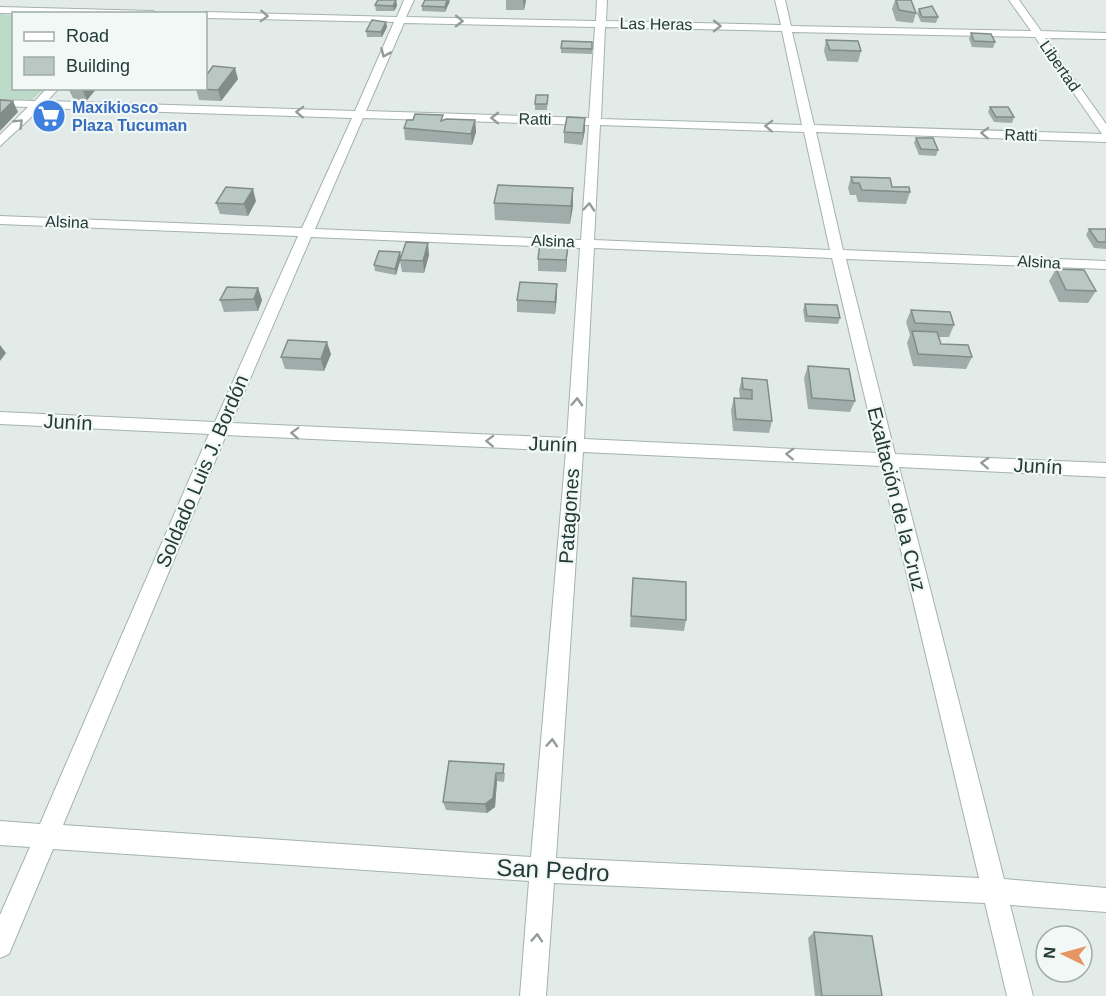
<svg xmlns="http://www.w3.org/2000/svg" width="1106" height="996" viewBox="0 0 1106 996" font-family="Helvetica,sans-serif">
<style>
.green{fill:#bcdac8}
.lines{fill:none;stroke-linecap:round;stroke-linejoin:round}
.minor-casing{stroke:#a5b2af;stroke-width:2}
.minor{fill:#fff;fill-rule:evenodd}
.wall{fill:#a0aca9}
.shaded-wall{fill:#828c89}
.building{fill:#bac8c4;stroke:#828c89;stroke-width:1.5}
.oneway{stroke:#919c9b}
.labels{text-anchor:middle;dominant-baseline:central;stroke-width:4.5;stroke-linejoin:round;paint-order:stroke}
.far-street-label{font-size:16px;fill:#233a37;stroke:#f2f8f6}
.far-shop-label{font-size:16px;font-weight:bold;fill:#366cbe;stroke:#f2f8f6;text-anchor:start}
.street-label{font-size:20px;fill:#233a37;stroke:#f2f8f6}
.near-street-label{font-size:24px;fill:#233a37;stroke:#f2f8f6}
</style>
<rect width="100%" height="100%" fill="#e2ebe8"/>
<path class="green" d="M0 14 13 15 14 88 44 89 32 100 0 99Z"/>
<g class="lines">
<defs>
<path id="minor" d="M404 0H414L406 17 596 21 597 0H607L606 21 781 25 775 0H785L791 26 1031 31 1009 0H1019L1041 31 1106 33V39L1045 38 1106 124V142L816 132 843 250 1106 261V269L846 259 895 454 1106 463V477L899 467 1004 879 1106 888V912L1010 905 1033 996H1007L985 903 554 883 546 996H520L529 881 53 849 9 954 0 958V915L30 847 0 845V821L40 824 209 434 0 424V412L215 422 298 236 0 224V216L302 228 352 118 41 108 0 146V135L28 107 0 106V100L35 101 47 88H59L47 101 355 111 394 22 206 18V14H202L206 12 397 17ZM404 23 595 27 589 118 366 111ZM605 27 782 31 802 125 601 119ZM792 32 1035 37 1102 134 814 125ZM363 118 589 125 581 240 315 229ZM600 125 804 132 830 250 594 240ZM311 237 580 248 567 438 231 423ZM594 248 832 258 878 453 584 439ZM226 435 566 451 531 857 63 825ZM583 452 881 466 979 878 556 858Z
M0 7 153 11 157 14 0 13Z"/>
</defs>
<use href="#minor" class="minor-casing"/>
<use href="#minor" class="minor"/>
</g>
<path class="wall" d="M396 0 397 6 394 11H376L375 5Z
M425 0H450L445 12 422 11V6Z
M506 0H526L524 10H506Z
M895 0H911L916 13 913 23 896 21 892 9Z
M919 9 938 17 936 23 921 22 917 14Z
M386 22 387 27 382 37H367L366 31Z
M971 33 995 42 993 48 972 47 969 39Z
M826 40 861 51 858 62 827 61 824 51Z
M592 42V54L561 53V48Z
M238 79 221 101 199 100 196 89Z
M68 88H97L87 100H74Z
M548 95 547 110H535V104Z
M990 107 1014 117 1012 123 994 122 988 112Z
M444 120H475L476 132 472 145 405 140 404 128Z
M585 130 582 145 564 143V132Z
M916 138 938 150 936 156 919 155 914 143Z
M851 177 892 187 910 192 906 204 858 202 856 195H850L848 188Z
M256 201 248 216 220 214 216 203Z
M494 203 573 206 570 224 495 220Z
M1089 229H1106V249L1094 248 1086 235Z
M400 252 401 257 429 255 424 273 402 272 400 261 396 275 375 271 374 265Z
M538 259H567L566 272 538 271Z
M1056 269 1096 291 1088 303 1059 302 1049 281Z
M258 288 262 300 258 311 224 312 220 300Z
M557 296 555 314 517 312V300Z
M805 304 840 318 838 324 805 322 803 310Z
M911 310 954 325 949 337H939L941 344 972 357 966 369 913 366 907 343 910 335 906 322Z
M331 354 324 371 285 369 281 357Z
M808 366 855 401 850 412 808 409 804 378Z
M742 378 767 380 772 421 769 433 733 431 731 410 734 398H740L739 390Z
M633 578 686 620 684 631 630 627Z
M449 761 505 773 504 782 497 781 495 807 487 813 446 810 443 802Z
M814 932 882 996H815L808 938Z"/>
<path class="shaded-wall" d="M396 0 397 6 394 11 393 6Z
M447 0 450 1 445 12V7Z
M523 0H526L524 10Z
M386 22 387 27 382 37 381 32Z
M235 68 238 79 221 101 218 90Z
M83 88H97L87 100 82 89Z
M13 101 18 112 0 131V114Z
M585 118V130L582 145 583 133Z
M475 120 476 132 472 145 471 134Z
M573 188V206L570 224 571 206Z
M253 189 256 201 248 216 244 204Z
M428 243 429 255 424 273 423 261Z
M568 247 567 259 566 272V260Z
M400 252 401 258 396 275 395 269Z
M557 284V296L555 314V302Z
M258 288 262 300 258 311 254 299Z
M327 342 331 354 324 371 321 359Z
M0 345 6 353 0 361Z
M496 773 497 781 495 807 487 813 485 804Z"/>
<path class="building" d="M378 0H396L393 6 375 5Z
M425 0H447L445 7 422 6Z
M896 0H911L916 13 899 10Z
M932 6 938 17H922L919 9Z
M372 20 386 22 381 32 366 31Z
M971 33 991 34 995 42 974 41Z
M826 40 858 41 861 51 830 50Z
M562 41 592 42V49L561 48Z
M213 66 235 68 218 90 196 89 206 88V76Z
M536 95H548L547 104H535Z
M0 100 13 101 0 114Z
M990 107H1008L1014 117H996Z
M415 114 443 115 441 121 446 119 475 120 471 134 404 128 407 120H413Z
M567 117 585 118 583 133 564 132Z
M916 138H933L938 150 921 149Z
M851 177 890 178 892 187H909L910 192 862 190 859 183H853Z
M498 185 573 188 571 206 494 203Z
M226 187 253 189 244 204 216 203Z
M1089 229H1106V242H1098Z
M406 242 428 243 423 261 400 260Z
M540 242 564 243 568 247 566 260 538 259Z
M379 251 400 252 395 269 374 265Z
M1056 269 1084 270 1096 291 1066 290Z
M520 282 557 284 555 302 517 300Z
M227 287 258 288 254 299 220 300Z
M805 304 837 305 840 318 807 316Z
M911 310 950 312 954 325 915 323Z
M912 331 937 332 941 344 968 345 972 357 918 354Z
M288 340 327 342 321 359 281 357Z
M808 366 849 369 855 401 812 398Z
M742 378 767 380 772 421 736 419 734 398 752 399V390L743 389Z
M633 578 686 582V620L631 616Z
M449 761 504 764 503 773H496L493 798 485 804 443 802Z
M814 932 872 936 882 996H822Z"/>
<defs><path id="oneway-chevron" d="M-2-3.5L2.5 0L-2 3.5" fill="none" stroke-width="1.6" stroke-linecap="round" stroke-linejoin="round" transform="scale(1.5)"/></defs>
<g class="oneway">
<use href="#oneway-chevron" transform="translate(264 16) rotate(2)"/>
<use href="#oneway-chevron" transform="translate(459 21) rotate(1)"/>
<use href="#oneway-chevron" transform="translate(717 26) rotate(1)"/>
<use href="#oneway-chevron" transform="translate(385 53) rotate(114)"/>
<use href="#oneway-chevron" transform="translate(300 112) rotate(-178)"/>
<use href="#oneway-chevron" transform="translate(495 118) rotate(-179)"/>
<use href="#oneway-chevron" transform="translate(19 123) rotate(-45)"/>
<use href="#oneway-chevron" transform="translate(769 126) rotate(-178)"/>
<use href="#oneway-chevron" transform="translate(985 133) rotate(-178)"/>
<use href="#oneway-chevron" transform="translate(589 207) rotate(-85)"/>
<use href="#oneway-chevron" transform="translate(577 402) rotate(-87)"/>
<use href="#oneway-chevron" transform="translate(295 433) rotate(-178)"/>
<use href="#oneway-chevron" transform="translate(490 441) rotate(-178)"/>
<use href="#oneway-chevron" transform="translate(790 454) rotate(-178)"/>
<use href="#oneway-chevron" transform="translate(985 463) rotate(-177)"/>
<use href="#oneway-chevron" transform="translate(552 743) rotate(-86)"/>
<use href="#oneway-chevron" transform="translate(537 938) rotate(-86)"/>
</g>
<defs>
<symbol id="supermarket-disc" viewBox="-11 -11 22 22"><circle r="9.5" fill="#3f7fe0" stroke="#f2f8f6"/><path d="M-6-5.5h2.5l.6 2H6L4.5 2H-2.5L-4.4-4H-6ZM-1.5 3.2a1.3 1.3 0 1 0 .1 0ZM3 3.2a1.3 1.3 0 1 0 .1 0Z" fill="#fff"/></symbol>
</defs>
<g fill-rule="evenodd">
<use href="#supermarket-disc" x="30" y="97" width="38" height="38"/>
</g>
<g class="labels">
<g class="far-street-label">
<text transform="translate(656 24) rotate(1)">Las Heras</text>
<text transform="translate(1060 66) rotate(55)">Libertad</text>
<text transform="translate(535 119) rotate(1)">Ratti</text>
<text transform="translate(1021 135) rotate(2)">Ratti</text>
<text transform="translate(67 222) rotate(2)">Alsina</text>
<text transform="translate(553 241) rotate(2)">Alsina</text>
<text transform="translate(1039 262) rotate(3)">Alsina</text>
</g>
<g class="far-shop-label">
<text x="72" y="107">Maxikiosco<tspan x="72" dy="18">Plaza Tucuman</tspan></text>
</g>
<g class="street-label">
<text transform="translate(68 422) rotate(3)">Junín</text>
<text transform="translate(553 444) rotate(2)">Junín</text>
<text transform="translate(1038 466) rotate(3)">Junín</text>
<text transform="translate(202 471) rotate(-67)">Soldado Luis J. Bordón</text>
<text transform="translate(897 499) rotate(76)">Exaltación de la Cruz</text>
<text transform="translate(569 516) rotate(-86)">Patagones</text>
</g>
<g class="near-street-label">
<text transform="translate(553 870) rotate(3)">San Pedro</text>
</g>
</g>
<rect x="12" y="12" width="195" height="78" fill="#f2f8f6" stroke="#9facaa" stroke-width="1.5"/>
<rect x="24" y="32" width="30" height="9" fill="#ffffff" stroke="#9facaa" stroke-width="1.5"/>
<text x="66" y="42" font-size="18" fill="#233a37">Road</text>
<rect x="24" y="57" width="30" height="18" fill="#bac8c4" stroke="#9facaa" stroke-width="1.5"/>
<text x="66" y="72" font-size="18" fill="#233a37">Building</text>
<g transform="translate(1064 954) rotate(275)"><circle r="28" fill="#f2f8f6" stroke="#9facaa" stroke-width="1.5"/>
<path d="M0-4.5L10 22L0 15L-10 22Z" fill="#e79563"/>
<text y="-9" font-size="16" font-weight="bold" text-anchor="middle" fill="#233a37">N</text>
</g>
</svg>
